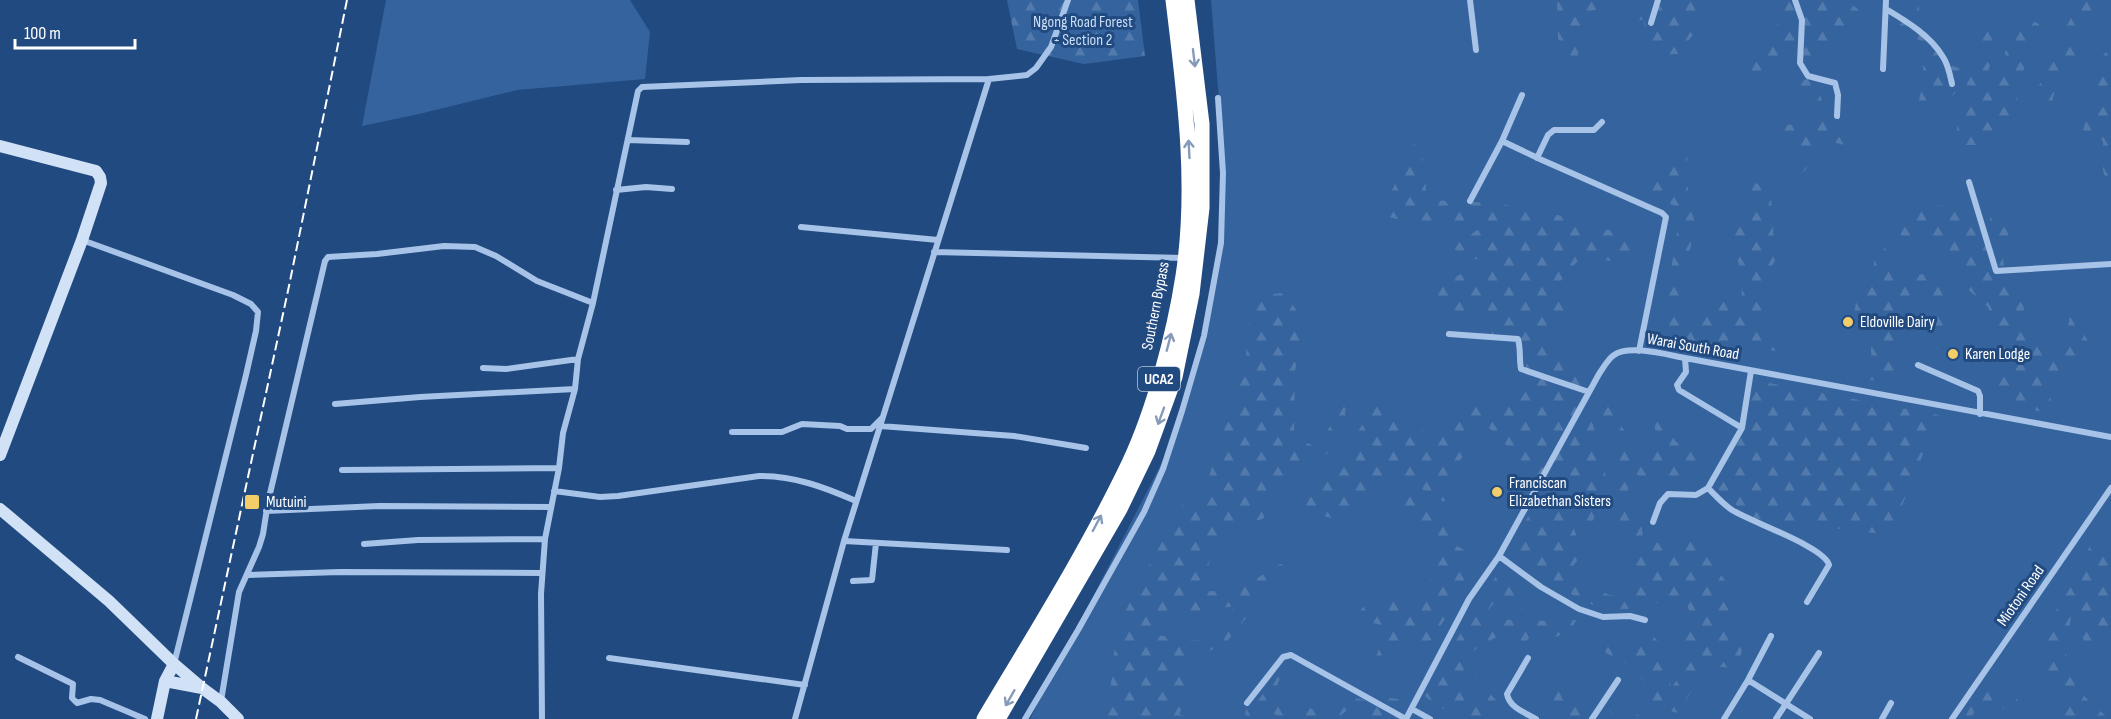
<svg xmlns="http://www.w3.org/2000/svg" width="2111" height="719" viewBox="0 0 2111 719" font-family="'Sofia Sans Condensed',sans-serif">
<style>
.green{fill:#35639e}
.forest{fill:url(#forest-firs)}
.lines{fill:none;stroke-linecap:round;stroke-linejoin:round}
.street{stroke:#a7c3e7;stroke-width:6}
.secondary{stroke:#d1e1f6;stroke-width:12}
.highway{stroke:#fff;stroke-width:15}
.rail{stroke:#fff;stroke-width:2;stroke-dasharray:10 4.5;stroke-linecap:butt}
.oneway{stroke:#859bb9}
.poi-dot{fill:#f3cd69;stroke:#214a80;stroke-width:2}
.labels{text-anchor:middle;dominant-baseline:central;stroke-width:6;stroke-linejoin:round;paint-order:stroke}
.shield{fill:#214a80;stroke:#bcc9d9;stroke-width:1.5}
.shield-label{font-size:15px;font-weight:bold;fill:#fff}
.park-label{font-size:16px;fill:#cadef6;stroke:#214a80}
.street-label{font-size:16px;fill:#fff;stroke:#214a80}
.poi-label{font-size:16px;fill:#fff;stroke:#214a80;text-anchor:start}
</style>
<defs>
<pattern id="forest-firs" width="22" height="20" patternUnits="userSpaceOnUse" patternTransform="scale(1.5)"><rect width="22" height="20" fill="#35639e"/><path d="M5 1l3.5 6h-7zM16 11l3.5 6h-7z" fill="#537aad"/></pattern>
</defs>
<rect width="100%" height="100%" fill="#214a80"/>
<path class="green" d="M386 0H630L650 32 645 79 517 90 419 114 362 126Z
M1211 0H2111V719H1030L1175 437 1207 338 1223 233 1219 101Z"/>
<path class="forest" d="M1007 0H1138L1145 56 1084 64 1017 49Z
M1557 0H1627L1585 13 1574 78 1558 38Z
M1644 0H1715L1713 9 1678 54 1656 55 1643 20 1623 19Z
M1799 0H1847L1863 14 1846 32 1807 65 1787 50 1767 67 1760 83 1765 96 1746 81 1748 62 1771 44 1777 25 1779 4Z
M1898 0H1919V15L1938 43 1956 42 1950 65 1973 73 1981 60 1975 46 1965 39 1980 38 1986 20 1998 3 1993 24 1992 41 1994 54 1986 77 1995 87 2006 64 2005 52 2025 17 2039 24 2038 35 2026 61 2014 111 1991 145H1957V110L1968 102 1967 82 1952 96 1918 105 1923 82 1924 42 1900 32Z
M2082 0H2099L2097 9 2084 33 2074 59 2061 77 2054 94 2048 117 2038 106 2035 91 2042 81 2038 72 2039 62 2050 59 2076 8Z
M2111 45V201L2103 170V141L2083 130 2094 97 2096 65Z
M1814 76 1826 113 1861 149 1828 141 1817 150 1804 172 1791 148 1773 124 1793 125 1812 117 1809 95 1795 84Z
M1420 132 1427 200 1496 203 1551 213 1642 240 1633 264 1581 257 1559 283 1569 316 1543 328 1546 354 1577 361 1606 477 1586 545 1574 477 1551 495 1528 467 1484 423 1457 465 1444 502 1399 475 1366 500 1332 518 1286 507 1337 467 1375 403 1406 425 1435 434 1469 404 1517 400 1531 346 1495 339 1480 318 1418 300 1459 275 1485 263 1451 248 1483 226 1423 225 1380 215Z
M1687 143 1688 194 1695 224 1678 312 1700 323 1701 302 1722 298 1742 303 1741 272 1734 247 1720 235 1742 215 1750 185 1770 180 1775 260 1758 296 1777 351 1660 339 1678 226 1674 206 1648 191 1666 164Z
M1955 204 1975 232 1990 225 1991 210 2012 218 2003 260 2007 278 2023 302 2027 328 2038 346H2058L2068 327 2070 315 2080 326 2095 355 2072 366 2043 385 2059 415 1996 403V369L2000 337 1988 307 1964 286 1953 259 1931 235 1901 236 1896 218 1922 207Z
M1885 243 1887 269 1915 274 1934 275 1954 300 1946 312 1950 339 1936 349 1925 331 1935 320 1930 301 1915 293 1903 298 1893 329 1901 359 1903 381 1869 380 1872 359 1868 326 1851 332 1863 260 1869 278 1874 270V254Z
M1284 293 1307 325 1295 370 1294 437 1318 448 1352 386 1353 396 1345 411 1346 423 1337 435 1327 454 1295 478 1274 497 1263 519 1226 528 1212 541 1209 564 1192 594 1168 610 1157 635 1184 640 1213 641 1235 606 1177 614 1203 592 1224 590 1246 585 1280 564 1289 566 1252 598 1246 618 1228 640 1220 646 1203 654 1192 665 1184 684V704L1179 714 1193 719H1096L1102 700 1111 684 1114 653 1123 616 1180 506 1202 498 1245 366 1252 296Z
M1753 380 1939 415 1890 535 1751 518 1713 485 1744 432Z
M1604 389 1622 427 1635 448 1657 446 1652 402 1676 442 1695 448 1704 468 1684 481 1652 482 1623 468 1610 438 1601 409Z
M1630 477 1625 511 1641 513 1643 542 1672 543 1693 540 1728 584 1739 602 1732 623 1742 647 1739 670 1723 667 1704 668 1679 713 1652 707 1648 687 1633 667 1606 653 1593 627 1613 629 1619 650 1634 643 1646 629 1666 649 1671 688 1694 658 1679 648 1695 623 1683 597 1663 601 1643 608 1603 610 1571 594 1540 575 1529 550 1520 557 1510 550 1531 511 1561 496 1583 552 1574 565 1578 580 1609 595 1631 594 1633 575 1630 550 1609 519 1615 491Z
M1413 494 1455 514 1450 542 1471 554 1470 582 1420 656 1403 641 1375 660 1387 626 1354 619 1370 598 1391 595 1412 598 1430 585 1435 551 1433 522 1409 523 1393 505Z
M2091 543 2111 556V636L2085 649 2081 625 2072 608 2066 654 2085 697 2109 719H2051L2062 699 2042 667 2049 622 2075 580Z
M1500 570 1530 591 1521 610 1494 603 1483 616 1518 621 1576 620 1571 630 1556 637 1531 636 1524 643 1495 638 1481 645 1463 659 1464 672 1473 663 1475 656 1482 659C1480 677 1472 685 1456 691L1471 693 1482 686 1505 709 1503 719H1461L1432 702 1425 696 1471 615Z
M1287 662 1272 697 1278 706 1291 710 1301 705 1315 710 1321 719H1283L1266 709 1258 717 1245 719 1246 708 1257 702Z
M1559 685 1562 699 1568 704 1577 697 1582 703 1579 719 1553 718 1543 705Z
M1983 686 2017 699 2022 708 2007 705 2001 711C1992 710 1984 706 1976 708L1971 719H1959Z
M1347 696 1368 701 1377 696 1410 701 1400 719H1374L1367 709 1357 713 1349 709 1336 719H1326L1337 710Z
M1613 703 1640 716 1644 719H1620L1610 712Z"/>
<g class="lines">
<path class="street" d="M1470 0 1476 50
M1795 0 1802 20 1800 63 1808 76 1835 83 1838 95 1837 116
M1886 9C1906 21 1931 36 1943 57 1948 64 1950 75 1952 84
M1651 23 1658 0
M1883 69 1886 0
M628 140 687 142
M1502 141 1542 160 1662 213 1666 217 1639 351
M1537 158 1548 135 1554 130H1594L1602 122
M1969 182 1996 271 2111 264
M616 190 646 187 672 189
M1470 201 1502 141 1522 95
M801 227 938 240
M82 240 233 295 251 304 258 312 256 331 246 375 174 664
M934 252 1184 258
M1449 334 1518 339C1521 350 1519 358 1521 369L1589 392
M1685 358 1686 372 1677 385 1679 390 1742 428
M1918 365 1978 391 1980 396V414
M483 368 506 369 578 359
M335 404 420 397 575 389
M880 426 1014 436 1086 448
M732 432H782L802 424 840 426 847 429H871L881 419
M342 470 559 468
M1708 488C1716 496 1723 504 1732 510 1751 522 1825 547 1829 565L1807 602
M554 491 600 497 618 496 759 476C795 476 824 487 856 501
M266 511 379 506 551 507
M1653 522 1660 503 1668 494 1696 495 1708 488 1742 428 1751 371
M844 541 1007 550
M364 544 418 540 545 539
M1499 556 1541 587 1579 609 1603 617 1630 616 1645 620
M248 575 340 572 542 573
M853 581 872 580 876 543
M18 657 73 684 72 698 77 703 91 699 100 700 145 719
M609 658 805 685
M1528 658 1507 694C1509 707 1524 712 1536 719
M1748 680 1810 719
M221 701 239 592 259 547 263 534 268 502 325 261 328 257 377 254 444 246 475 247 496 256 537 281 593 303
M1247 703 1283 657 1291 655 1406 719
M1412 709 1430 719
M542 719 541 594 545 539 559 468 563 433 575 389 578 359 593 303 638 91 642 87 801 80 989 79 1027 75 1036 68 1051 47 1068 0
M795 719 844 541 989 79
M1025 719 1078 630 1144 512 1163 469 1182 411 1204 336 1221 243 1223 173 1218 98
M1406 719 1469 599 1499 556 1599 374C1603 368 1608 359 1614 355 1629 344 1668 355 1685 358L2111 437
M1592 719 1618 680
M1724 719 1748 680 1771 636
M1776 719 1819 653
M1882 719 1891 703
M1952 719 2111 488"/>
<path class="secondary" d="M0 146 96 171 100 177 101 183 82 240 0 455
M0 509 109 601 174 664 202 688
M165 681 202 688 221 702 238 719
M157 719 165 681 174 664"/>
<path class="highway" d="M984 719C1034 635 1087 551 1129 463 1154 410 1174 334 1183 276 1197 184 1184 91 1173 0
M998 719 1120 509 1148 451 1175 377 1192 294 1202 208V124L1187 0"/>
<path class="rail" d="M196 719 289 286 347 0"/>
</g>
<defs><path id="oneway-shaft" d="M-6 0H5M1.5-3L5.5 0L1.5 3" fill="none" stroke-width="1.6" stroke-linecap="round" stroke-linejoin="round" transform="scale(1.5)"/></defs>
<g class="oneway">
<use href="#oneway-shaft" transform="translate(1194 58) rotate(83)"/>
<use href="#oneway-shaft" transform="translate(1189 149) rotate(-93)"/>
<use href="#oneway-shaft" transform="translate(1169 342) rotate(-75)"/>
<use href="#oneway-shaft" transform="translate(1161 416) rotate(110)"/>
<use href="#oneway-shaft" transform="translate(1097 523) rotate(-62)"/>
<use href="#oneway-shaft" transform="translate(1010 698) rotate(120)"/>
</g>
<g class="poi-dot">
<circle cx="1848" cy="322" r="6"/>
<circle cx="1953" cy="354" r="6"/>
<circle cx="1497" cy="492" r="6"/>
<rect x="244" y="494" width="16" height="16" rx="3"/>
</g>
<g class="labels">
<rect class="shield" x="1138" y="367" width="42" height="24" rx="4.5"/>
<g class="shield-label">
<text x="1159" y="379">UCA2</text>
</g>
<g class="park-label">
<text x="1083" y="22">Ngong Road Forest<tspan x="1083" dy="18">- Section 2</tspan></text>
</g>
<g class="street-label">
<text transform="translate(1156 306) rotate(-79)">Southern Bypass</text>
<text transform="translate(1693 347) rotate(10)">Warai South Road</text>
<text transform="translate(2021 596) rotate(-55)">Miotoni Road</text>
</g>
<g class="poi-label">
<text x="1860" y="322">Eldoville Dairy</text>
<text x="1965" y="354">Karen Lodge</text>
<text x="1509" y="483">Franciscan<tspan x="1509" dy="18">Elizabethan Sisters</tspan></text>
<text x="266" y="502">Mutuini</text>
</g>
</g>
<path d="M15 39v9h120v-9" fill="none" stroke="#ffffff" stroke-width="3"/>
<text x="24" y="39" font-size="18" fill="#ffffff" stroke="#214a80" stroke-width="4.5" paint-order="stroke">100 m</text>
</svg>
